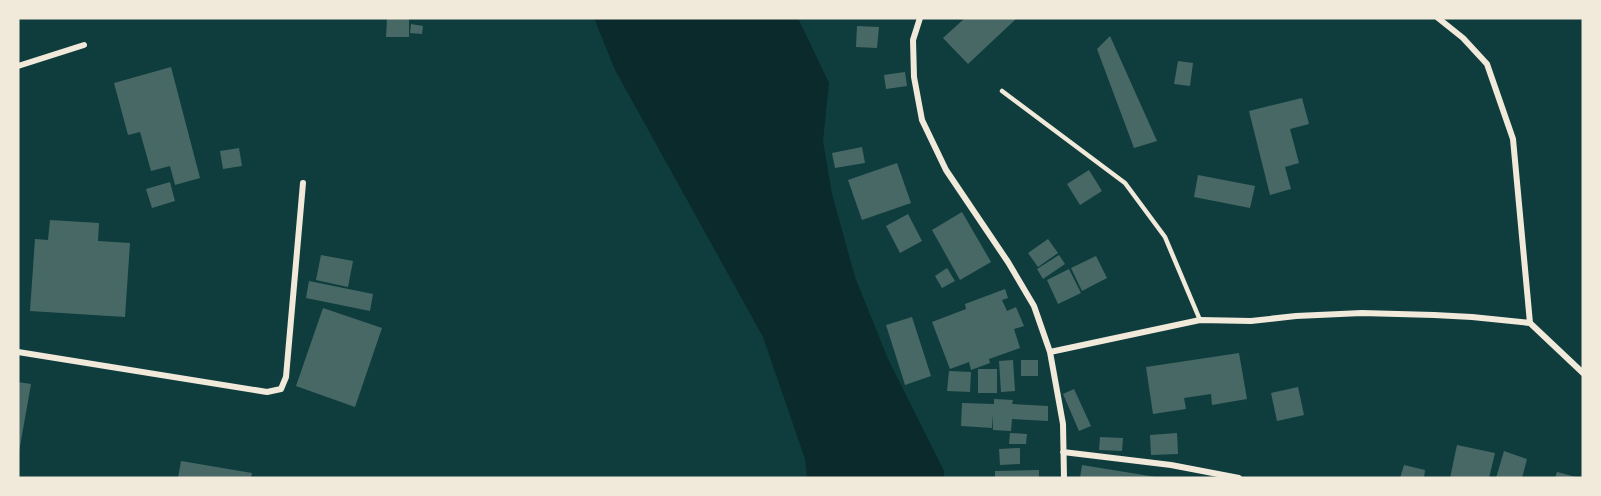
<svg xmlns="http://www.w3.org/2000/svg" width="1601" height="496" viewBox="0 0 1601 496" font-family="Commissioner,sans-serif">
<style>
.water{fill:#0a2a2b}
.building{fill:#486865}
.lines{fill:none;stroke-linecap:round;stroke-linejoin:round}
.service{stroke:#f1e9da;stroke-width:4.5}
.minor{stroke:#f1e9da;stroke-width:6}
</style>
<rect width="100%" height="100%" fill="#0f3d3e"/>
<path class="water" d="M594 18H798L829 83 823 141 832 194 855 277 888 359 944 471V478H807L805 459 763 337 615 70Z"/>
<path class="building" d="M387 18H409V37H386Z
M965 18H1017L968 64 943 38Z
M411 24 423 26 422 34 410 33Z
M857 26 879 27 877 48 856 47Z
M1110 36 1157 141 1134 148 1097 49Z
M1178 61 1193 63 1190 86 1174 84Z
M171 67 200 178 175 185 170 166 151 171 140 132 128 135 114 83Z
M905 72 907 86 886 89 884 75Z
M1302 98 1309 124 1290 129 1299 163 1285 167 1291 189 1270 195 1249 111Z
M862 147 865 163 835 168 832 153Z
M239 148 242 166 223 169 220 151Z
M897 163 911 203 862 220 848 180Z
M1089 170 1102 191 1080 205 1067 184Z
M1198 175 1255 186 1250 208 1194 197Z
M170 182 175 201 152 208 146 189Z
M962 212 991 262 960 280 932 230Z
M908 214 922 241 900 253 886 226Z
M50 220 99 223 98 241 130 243 125 317 30 311 35 239 48 240Z
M1048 239 1058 253 1038 267 1028 253Z
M321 255 353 261 348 287 316 280Z
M1059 255 1065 264 1043 279 1037 269Z
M1096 256 1107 278 1082 291 1071 268Z
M947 268 955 281 942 288 935 276Z
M1069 269 1081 293 1058 304 1047 280Z
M309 281 373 294 370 311 306 298Z
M1005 289 1008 298 1002 300 1007 311 1016 307 1024 326 1014 329 1020 348 989 359 990 363 971 370 969 362 950 369 932 322 966 309 965 304Z
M323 308 382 328 355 407 296 386Z
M912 317 931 376 905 385 886 325Z
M1239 353 1247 399 1212 405 1211 394 1184 398 1186 409 1153 414 1146 367Z
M1013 360 1015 391 1001 392 999 361Z
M1021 360H1038V376H1021Z
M978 369H997V393H978Z
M949 371 971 372 970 392 947 391Z
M18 382 31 384 19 452H18Z
M1298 387 1304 415 1277 421 1271 393Z
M1074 389 1091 426 1079 431 1063 394Z
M994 399 1013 400 1012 404 1048 406V421L1012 419 1011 431 993 430V414L992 428 961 426 962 403 994 404Z
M1010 433 1027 434 1026 444H1009Z
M1177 433 1178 454 1151 455 1150 435Z
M1100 437 1123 438 1122 451 1099 450Z
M1457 445 1495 453 1489 478H1450Z
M1020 448V464L1000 465 999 449Z
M1504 451 1527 459 1522 478H1496Z
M181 461 252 473 251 478H178Z
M1082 465 1156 477V478H1080Z
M1404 465 1425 470 1424 478H1400Z
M1039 470V478H995V471Z
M1557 472 1576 477V478H1555Z"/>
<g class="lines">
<path class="service" d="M1002 91 1125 183 1165 237 1200 320"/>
<path class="minor" d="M920 18 913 40 914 77 922 120 946 170 1008 262 1034 306 1050 352 1063 424 1064 478
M1438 18 1463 38 1487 64 1513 139 1530 323
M18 66 84 45
M18 352 267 392 281 389 286 377 303 183
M1050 352 1200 320 1251 321 1296 316 1362 313 1434 315 1472 317 1530 323 1583 373
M1063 452 1171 465 1239 478"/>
</g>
<rect width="1601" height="496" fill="none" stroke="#f1e9da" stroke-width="39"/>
</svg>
